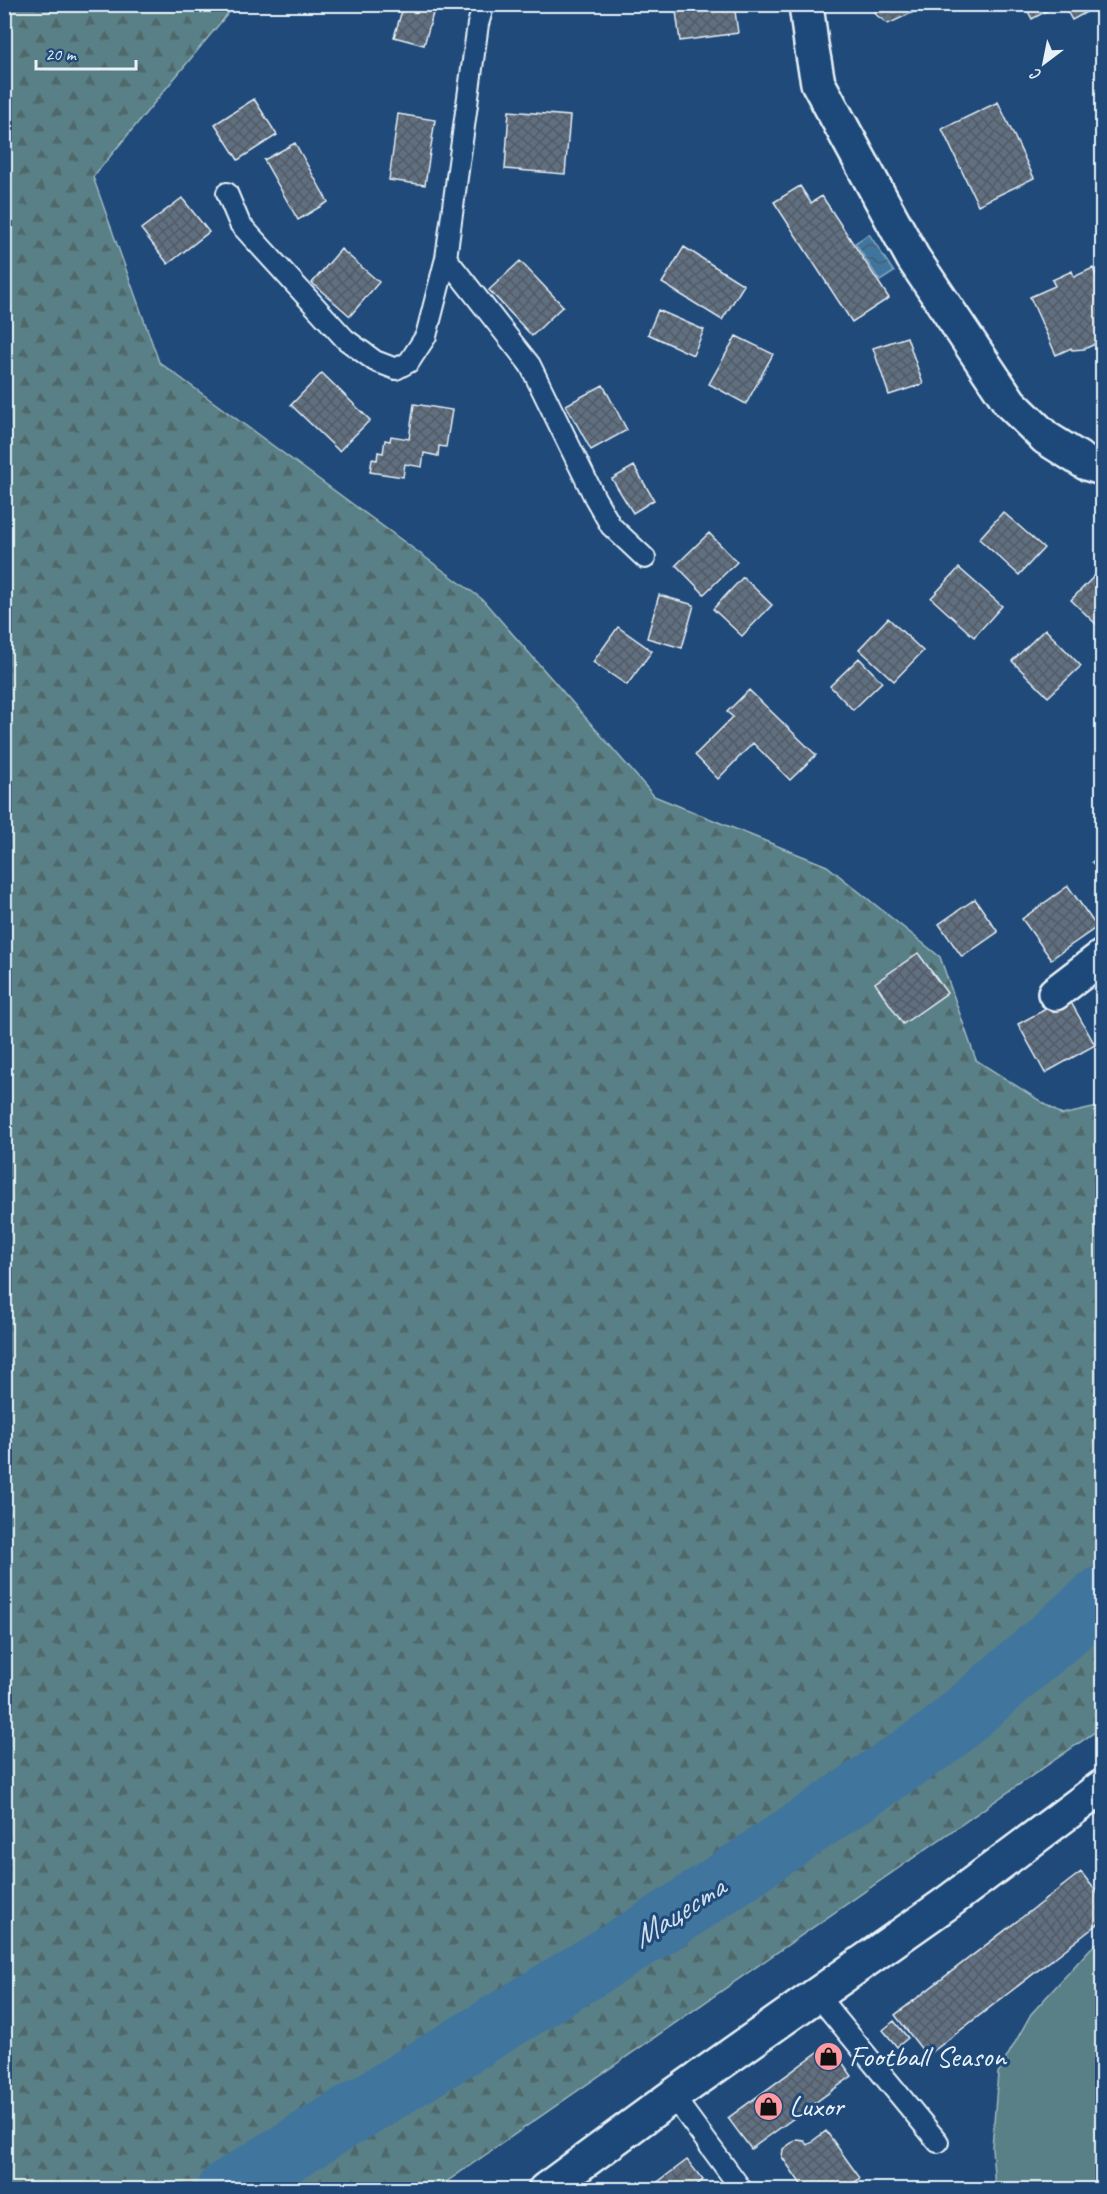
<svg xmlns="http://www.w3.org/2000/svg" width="1107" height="2194" viewBox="0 0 1107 2194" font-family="Caveat,sans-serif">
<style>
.forest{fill:url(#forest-firs);stroke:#a0b8bf;stroke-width:1.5}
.pitch{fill:#598086;stroke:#a0b8bf;stroke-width:1.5}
.water{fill:url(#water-waves);stroke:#84a6c2;stroke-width:1.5}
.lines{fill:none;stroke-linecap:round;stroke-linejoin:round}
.river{stroke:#41749e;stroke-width:60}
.building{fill:url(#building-cross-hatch);stroke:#e8f1f8;stroke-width:1.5}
.lane-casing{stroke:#e8f1f8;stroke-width:24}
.street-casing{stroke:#e8f1f8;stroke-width:38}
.secondary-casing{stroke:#e8f1f8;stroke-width:38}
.lane{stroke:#1f4a7a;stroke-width:20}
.street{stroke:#1f4a7a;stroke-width:33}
.secondary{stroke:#1f4a7a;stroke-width:33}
.labels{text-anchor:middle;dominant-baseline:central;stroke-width:6;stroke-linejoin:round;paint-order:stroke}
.poi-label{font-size:30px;fill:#e8f1f8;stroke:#1f4a7a;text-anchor:start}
.water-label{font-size:32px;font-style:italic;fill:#cfdeea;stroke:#1f4a7a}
</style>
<defs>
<pattern id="forest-firs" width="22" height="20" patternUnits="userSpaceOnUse" patternTransform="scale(1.5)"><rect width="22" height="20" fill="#598086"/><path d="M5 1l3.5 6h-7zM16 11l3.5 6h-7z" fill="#50676b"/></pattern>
<pattern id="water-waves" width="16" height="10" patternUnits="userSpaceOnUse" patternTransform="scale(1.5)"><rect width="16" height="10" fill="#41749e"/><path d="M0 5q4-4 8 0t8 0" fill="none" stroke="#445e74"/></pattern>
<pattern id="building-cross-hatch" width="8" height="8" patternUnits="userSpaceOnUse" patternTransform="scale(1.5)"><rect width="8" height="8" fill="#617081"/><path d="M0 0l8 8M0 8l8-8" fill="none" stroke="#525a63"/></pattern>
</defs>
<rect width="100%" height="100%" fill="#1f4a7a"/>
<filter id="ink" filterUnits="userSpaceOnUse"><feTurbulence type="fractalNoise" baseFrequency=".0167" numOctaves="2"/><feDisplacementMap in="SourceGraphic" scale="12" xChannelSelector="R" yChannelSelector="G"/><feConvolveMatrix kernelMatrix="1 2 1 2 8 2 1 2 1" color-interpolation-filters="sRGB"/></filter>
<g filter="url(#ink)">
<path class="forest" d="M5 5H235L93 177 159 362 482 599 654 796 827 866 940 957 976 1060 1062 1115 1102 1106V1727L436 2189 5 2190Z"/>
<path class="pitch" d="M1102 1939V2189H995L992 2147 998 2073 1031 2014 1090 1949Z"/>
<path class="water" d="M869 234 894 272 880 281 855 243Z"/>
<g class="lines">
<path class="river" d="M227 2190 670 1919 941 1736 1102 1596"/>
</g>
<path class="building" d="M404 4H417L434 10 424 45 394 37Z
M675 4H734L738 33 680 41Z
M876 4H941L935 10 922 8 888 24 875 14Z
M1024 4H1059L1032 19Z
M1063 4H1101L1072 20Z
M254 99 277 135 238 160 215 124Z
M998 102 1034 178 978 205 942 129Z
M509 111 570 116 565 174 505 169Z
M398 114 435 120 425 185 389 180Z
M295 143 328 202 298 220 264 160Z
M800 186 811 203 822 196 889 298 852 322 774 202Z
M182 198 209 232 168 264 141 229Z
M684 247 744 285 722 320 662 283Z
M341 249 379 282 350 316 312 283Z
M520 261 563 306 532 336 489 290Z
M1093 268 1102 289 1101 337 1093 345 1084 349 1072 350 1071 348 1056 355 1030 297 1055 286 1052 280 1072 271 1074 277Z
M658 310 704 330 693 355 648 334Z
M736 336 773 354 746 404 709 384Z
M907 337 923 384 889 395 873 348Z
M322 373 370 420 339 451 291 405Z
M603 385 627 430 591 450 566 405Z
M414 404 452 410 446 447 439 446 438 456 424 453 422 467 405 464 403 477 370 472 372 459 377 460 378 452 383 453 385 440 390 441 391 436 409 439Z
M634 466 654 500 633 513 612 479Z
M1003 512 1044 548 1019 575 979 539Z
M709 533 737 562 704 594 676 565Z
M959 568 1002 606 974 637 931 598Z
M1102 568V626L1100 628 1071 600Z
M743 577 772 605 742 636 713 609Z
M659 595 694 605 682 648 647 638Z
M888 618 923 651 894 681 859 649Z
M618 627 652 651 627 685 593 662Z
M1045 629 1081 666 1048 697 1012 661Z
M859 658 882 682 853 710 830 686Z
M749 690 816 755 790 780 753 743 718 779 695 755 733 717 727 712Z
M1102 853V874L1092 862Z
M1068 886 1097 927 1051 959 1022 919Z
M975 899 998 932 962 957 939 924Z
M918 953 947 993 903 1024 875 983Z
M1068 997 1095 1045 1045 1073 1018 1024Z
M1081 1872 1102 1899V1921L927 2056 895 2015Z
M894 2021 908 2038 897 2047 883 2030Z
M829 2044 852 2076 751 2149 728 2118Z
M826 2131 860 2178 844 2190H805L782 2157 783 2149 797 2139 804 2140 807 2145Z
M687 2160 703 2180 690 2190H647Z"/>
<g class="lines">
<defs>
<path id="lane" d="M227 193 240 224 345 339 375 361 396 369 409 362 426 336 446 258 478 24 484 4
M446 258 530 365 595 498 611 526 645 558
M817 1995 938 2142
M673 2096 742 2190"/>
<path id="street" d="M806 4 811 44 818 83 913 258 1010 403 1046 438 1086 463 1102 468
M1055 993 1102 957"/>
<path id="secondary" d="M545 2190 673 2096 947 1903 1102 1787"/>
</defs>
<use href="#lane" class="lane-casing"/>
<use href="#street" class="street-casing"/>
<use href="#secondary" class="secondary-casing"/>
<use href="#lane" class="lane"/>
<use href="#street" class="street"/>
<use href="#secondary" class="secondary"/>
</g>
</g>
<defs>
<symbol id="shop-disc" viewBox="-11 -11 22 22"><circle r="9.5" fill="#ff9aa2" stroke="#1f4a7a"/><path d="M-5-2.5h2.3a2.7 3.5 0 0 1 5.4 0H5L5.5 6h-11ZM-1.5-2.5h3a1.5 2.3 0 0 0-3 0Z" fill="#111"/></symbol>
</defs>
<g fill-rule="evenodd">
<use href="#shop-disc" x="812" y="2040" width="33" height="33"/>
<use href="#shop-disc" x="752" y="2090" width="33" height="33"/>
</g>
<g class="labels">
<g class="poi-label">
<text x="849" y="2056">Football Season</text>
<text x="789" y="2106">Luxor</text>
</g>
<g class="water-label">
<text transform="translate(678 1912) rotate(-33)">Мацеста</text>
</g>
</g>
<rect width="1107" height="2194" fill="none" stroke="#1f4a7a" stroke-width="24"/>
<rect x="12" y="12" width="1083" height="2170" fill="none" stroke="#e8f1f8" stroke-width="2" filter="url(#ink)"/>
<g transform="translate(1044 63) rotate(212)" stroke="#1f4a7a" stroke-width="4.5" paint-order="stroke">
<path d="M0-4.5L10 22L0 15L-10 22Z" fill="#e8f1f8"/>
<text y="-9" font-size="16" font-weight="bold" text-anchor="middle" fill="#e8f1f8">С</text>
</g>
<path d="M36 60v9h100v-9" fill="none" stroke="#e8f1f8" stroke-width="3"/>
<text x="45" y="60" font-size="18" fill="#e8f1f8" stroke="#1f4a7a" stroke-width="4.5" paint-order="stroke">20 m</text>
</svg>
